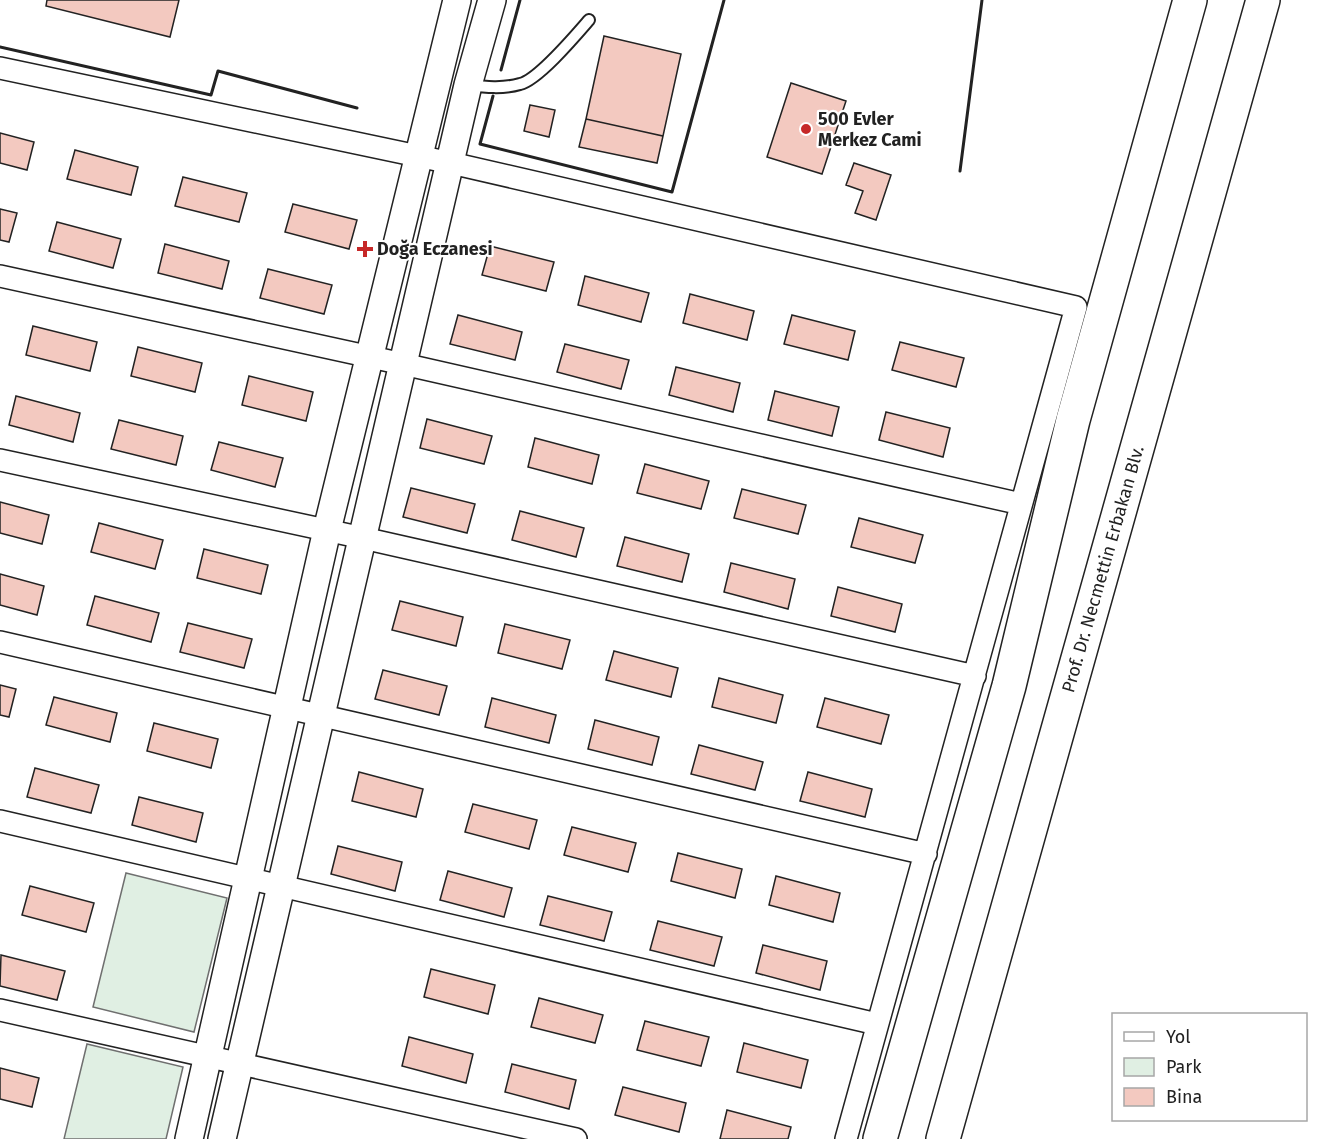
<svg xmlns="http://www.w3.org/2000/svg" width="1325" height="1139" viewBox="0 0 1325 1139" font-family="'Fira Sans',sans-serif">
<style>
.green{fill:#e0efe3;stroke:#6f6f6f;stroke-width:1.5}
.building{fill:#f3c9c0;stroke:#222;stroke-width:1.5}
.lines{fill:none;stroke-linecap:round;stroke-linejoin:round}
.service-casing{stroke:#222;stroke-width:14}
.minor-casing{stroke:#222;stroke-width:24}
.tertiary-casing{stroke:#222;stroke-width:30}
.primary-casing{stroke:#222;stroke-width:36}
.service{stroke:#fff;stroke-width:10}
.minor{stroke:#fff;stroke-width:21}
.tertiary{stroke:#fff;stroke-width:27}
.primary{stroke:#fff;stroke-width:33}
.wall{stroke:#222;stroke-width:3}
.poi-dot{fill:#c62828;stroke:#fff;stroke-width:2}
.labels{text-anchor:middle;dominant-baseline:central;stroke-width:4.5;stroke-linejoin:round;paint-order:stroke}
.poi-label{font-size:18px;font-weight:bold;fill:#222;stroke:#fff;text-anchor:start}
.street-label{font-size:18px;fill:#222;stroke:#fff}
</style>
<rect width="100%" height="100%" fill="#fff"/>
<path class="green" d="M126 873 227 898 194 1032 93 1007Z
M87 1044 183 1067 166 1139H64Z"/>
<path class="building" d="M47 0H179L170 37 46 6Z
M604 36 681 54 663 136 586 119Z
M791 83 846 101 822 174 767 157Z
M530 105 555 110 549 137 524 131Z
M586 119 663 136 657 163 579 147Z
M0 133 34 142 27 170 0 163Z
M75 150 138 167 131 195 67 179Z
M854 163 891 175 876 220 855 213 863 191 846 185Z
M183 177 247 193 239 222 175 206Z
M293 204 357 220 349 249 285 232Z
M0 209 17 213 9 242 0 240Z
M57 222 121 239 113 268 49 251Z
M165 244 229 261 222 289 158 273Z
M490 246 554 262 546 291 482 275Z
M268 269 332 285 324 314 260 298Z
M585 276 649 293 641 322 578 305Z
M690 294 754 311 747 340 683 323Z
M458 315 522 332 515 360 450 344Z
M792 315 855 331 848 360 784 344Z
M33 326 97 342 90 371 26 355Z
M900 342 964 358 956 387 892 370Z
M565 344 629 360 621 389 557 372Z
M138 347 202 363 195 392 131 376Z
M676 367 740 383 733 412 669 395Z
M249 376 313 392 306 421 242 405Z
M775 391 839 407 832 436 768 420Z
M16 396 80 413 73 442 9 425Z
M886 412 950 428 943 457 879 440Z
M427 419 492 436 484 464 420 448Z
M119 420 183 436 176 465 111 449Z
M535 438 599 455 592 484 528 467Z
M219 442 283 458 275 487 211 470Z
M645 464 709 481 701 509 637 493Z
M411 488 475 504 467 533 403 517Z
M742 489 806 505 798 534 734 518Z
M0 502 49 515 42 544 0 533Z
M520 511 584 528 576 557 512 540Z
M859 518 923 535 915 563 851 547Z
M99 523 163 540 155 569 91 552Z
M625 537 689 554 682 582 617 566Z
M204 549 268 565 261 594 197 578Z
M731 563 795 579 788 609 724 592Z
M0 574 44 586 37 615 0 605Z
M838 587 902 604 895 632 831 616Z
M95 596 159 613 151 642 87 625Z
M400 601 463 617 456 646 392 630Z
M188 623 252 639 244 668 180 652Z
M505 624 570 640 562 669 498 653Z
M614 651 678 668 671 697 606 680Z
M383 670 447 686 439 715 375 699Z
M719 678 783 695 776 723 712 707Z
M0 685 16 689 9 717 0 715Z
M54 697 117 713 110 742 46 725Z
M492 698 556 715 549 743 485 727Z
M825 698 889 715 881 744 817 727Z
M595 720 659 737 652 765 588 749Z
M154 723 218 739 211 768 147 751Z
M699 745 763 762 755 790 691 774Z
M35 768 99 785 91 813 27 797Z
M359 772 423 789 416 817 352 801Z
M808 772 872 789 865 817 800 801Z
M139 797 203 813 196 842 132 825Z
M473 804 537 820 529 849 465 832Z
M572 827 636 843 628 872 564 855Z
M338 846 402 862 395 891 331 874Z
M678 853 742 869 735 898 671 881Z
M448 871 512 888 504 917 440 900Z
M776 876 840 893 833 922 769 905Z
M30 886 94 903 86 932 22 915Z
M548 896 612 912 604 941 540 925Z
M658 921 722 937 714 966 650 950Z
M763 945 827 961 820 990 756 973Z
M1 955 65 971 57 1000 0 986Z
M431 969 495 985 488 1014 424 997Z
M539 998 603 1015 595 1043 531 1027Z
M645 1021 709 1037 701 1066 637 1050Z
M409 1037 473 1054 466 1083 402 1066Z
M744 1043 808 1060 801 1088 737 1072Z
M512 1064 576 1080 569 1109 505 1092Z
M0 1068 39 1078 32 1107 0 1099Z
M623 1087 686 1103 679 1132 615 1115Z
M727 1110 791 1127 788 1139H720Z"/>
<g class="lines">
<defs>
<path id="service" d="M468 85C485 87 503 89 520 84 538 80 576 35 589 20"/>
<path id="minor" d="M0 68 451 163 1076 307 846 1139
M0 276 403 364 1021 504
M0 460 363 538 975 676
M0 642 926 854
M0 821 877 1024
M0 1010 576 1139"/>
<path id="tertiary" d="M189 1139 327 530 457 0
M222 1139 468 85 492 0"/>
<path id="primary" d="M880 1139 1009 686 1073 420 1190 0
M943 1139 1263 0"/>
</defs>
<use href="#service" class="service-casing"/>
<use href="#minor" class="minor-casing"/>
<use href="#tertiary" class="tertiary-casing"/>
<use href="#primary" class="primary-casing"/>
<use href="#service" class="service"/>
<use href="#minor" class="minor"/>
<use href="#tertiary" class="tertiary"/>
<use href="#primary" class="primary"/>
<path class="wall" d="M0 47 211 95 218 71 357 108
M501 70 520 0
M493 96 480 144 672 192 724 0
M960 171 982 0"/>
</g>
<g class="poi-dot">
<circle cx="806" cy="129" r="6"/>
<path d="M362 240h6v6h6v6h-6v6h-6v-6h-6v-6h6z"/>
</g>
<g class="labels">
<g class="poi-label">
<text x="818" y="119">500 Evler<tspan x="818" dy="21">Merkez Cami</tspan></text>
<text x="377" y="249">Doğa Eczanesi</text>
</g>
<g class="street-label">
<text transform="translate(1103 569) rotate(-74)">Prof. Dr. Necmettin Erbakan Blv.</text>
</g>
</g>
<rect x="1112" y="1013" width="195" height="108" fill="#ffffff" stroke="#a7a7a7" stroke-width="1.5"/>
<rect x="1124" y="1032" width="30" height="9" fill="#ffffff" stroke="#a7a7a7" stroke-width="1.5"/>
<text x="1166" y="1043" font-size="18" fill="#222222">Yol</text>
<rect x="1124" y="1058" width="30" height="18" fill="#e0efe3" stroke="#a7a7a7" stroke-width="1.5"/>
<text x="1166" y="1073" font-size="18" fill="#222222">Park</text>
<rect x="1124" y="1088" width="30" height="18" fill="#f3c9c0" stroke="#a7a7a7" stroke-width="1.5"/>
<text x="1166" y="1103" font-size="18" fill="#222222">Bina</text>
</svg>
